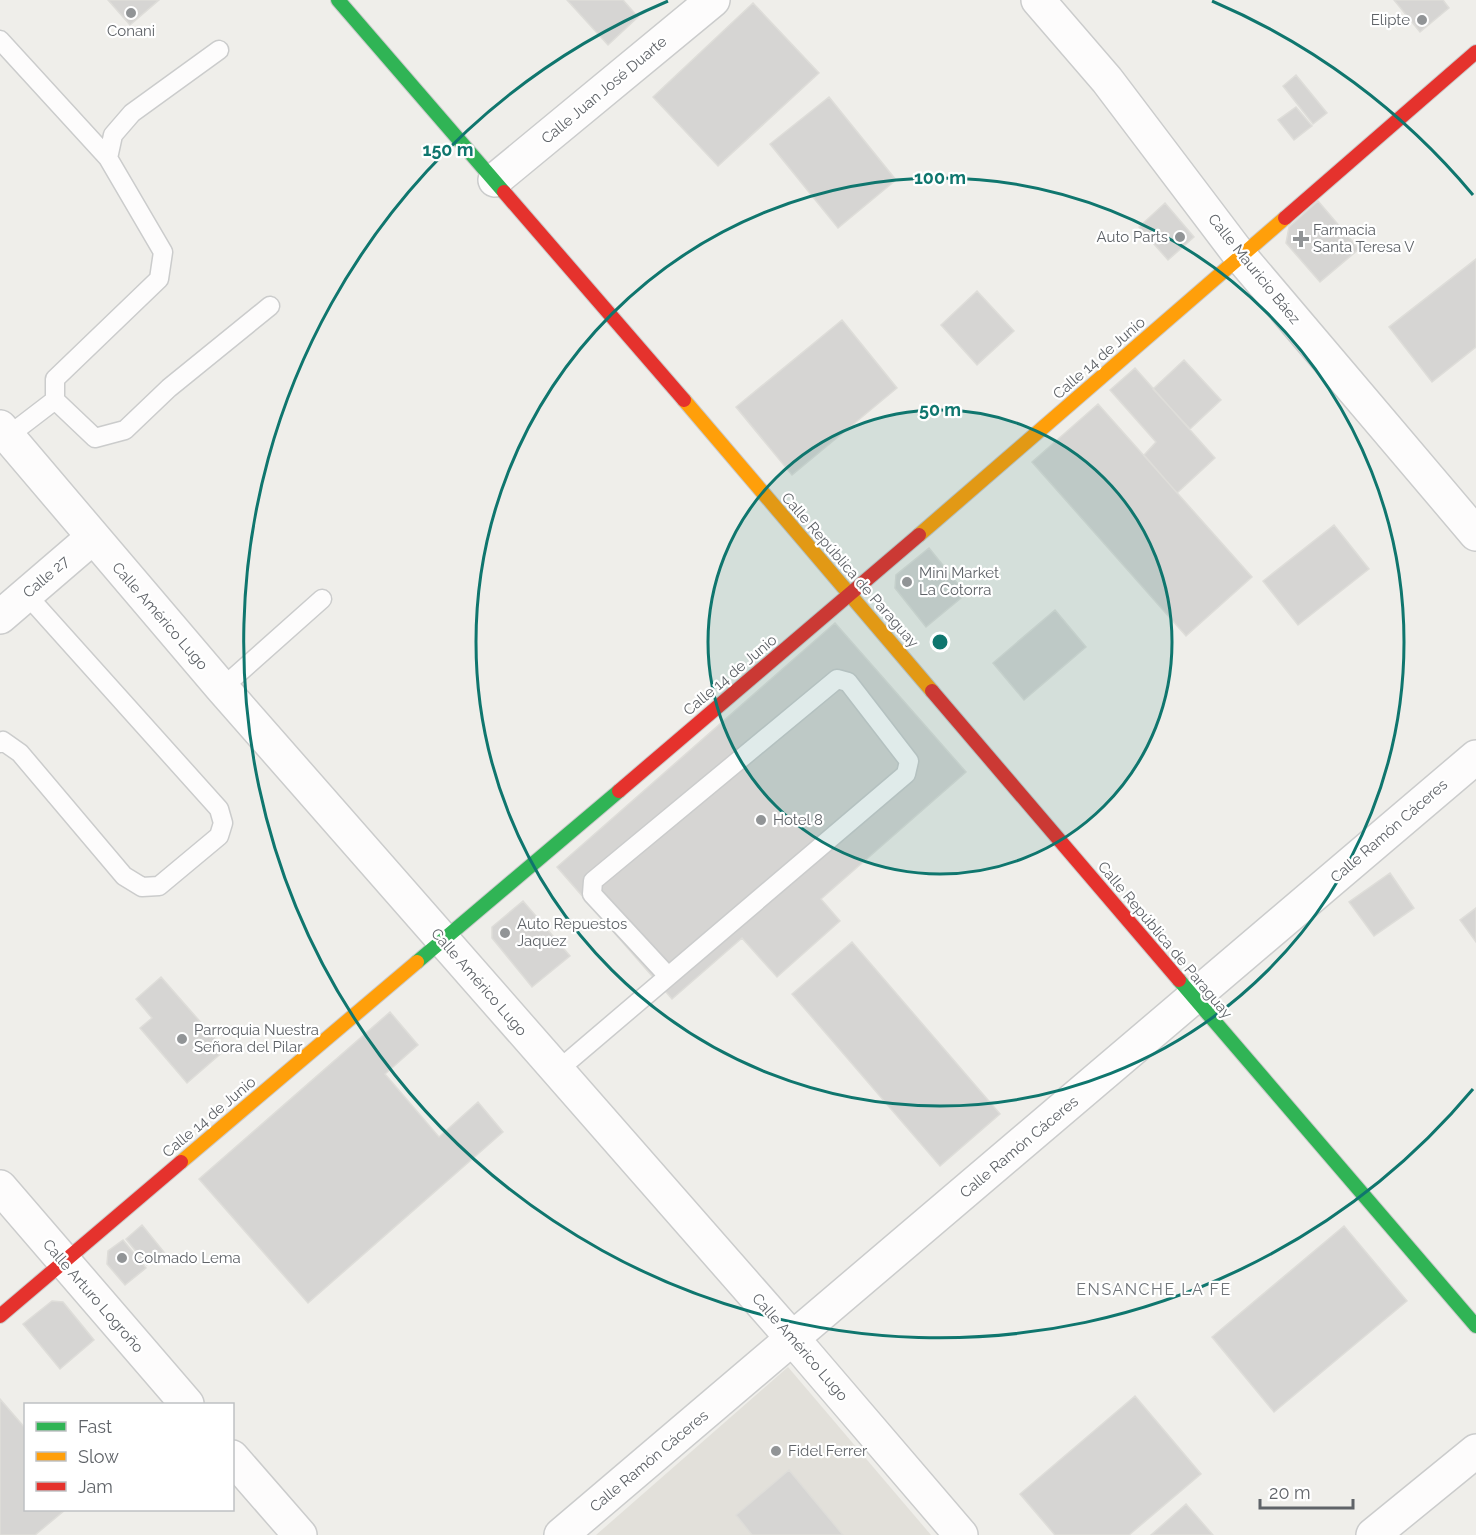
<svg xmlns="http://www.w3.org/2000/svg" width="1476" height="1535" viewBox="0 0 1476 1535" font-family="Raleway,sans-serif">
<style>
.education{fill:#e2e0da}
.building{fill:#d6d5d3;stroke:#deddd9;stroke-width:1.5}
.lines{fill:none;stroke-linecap:round;stroke-linejoin:round}
.lane-casing{stroke:#cbcccc;stroke-width:21}
.street-casing{stroke:#cbcccc;stroke-width:36}
.fast-casing{stroke:#cacacb;stroke-width:16}
.slow-casing{stroke:#cacacb;stroke-width:16}
.jam-casing{stroke:#cacacb;stroke-width:16}
.lane{stroke:#fdfcfc;stroke-width:18}
.street{stroke:#fdfcfc;stroke-width:33}
.fast{stroke:#30b455;stroke-width:14}
.slow{stroke:#ff9f0a;stroke-width:14}
.jam{stroke:#e5322d;stroke-width:14}
.ring{fill:none;stroke:#0f766e;stroke-width:3}
.poi-dot{fill:#919496;stroke:#fff;stroke-width:2}
.labels{text-anchor:middle;dominant-baseline:central;stroke-width:4.5;stroke-linejoin:round;paint-order:stroke}
.poi-label{font-size:15px;fill:#5f6368;stroke:#fff;text-anchor:start}
.street-label{font-size:15px;fill:#5f6368;stroke:#fff}
.neighbourhood-label{font-size:16px;letter-spacing:1.5px;fill:#70757a;stroke:#fff}
.centre{fill:#0f766e;stroke:#fff;stroke-width:3}
.ring-label{font-size:18px;text-anchor:middle;font-weight:bold;fill:#0f766e;stroke:#fff;stroke-width:4.5;stroke-linejoin:round;paint-order:stroke}
</style>
<rect width="100%" height="100%" fill="#efeeea"/>
<path class="education" d="M788 1367 931 1535H596Z"/>
<path class="building" d="M108 0H159L130 25Z
M567 0H623L638 17 608 45Z
M1394 0H1443L1449 8 1420 32Z
M753 3 819 73 718 166 653 97Z
M1296 75 1327 113 1313 124 1283 86Z
M829 97 896 180 838 228 770 144Z
M1296 107 1312 126 1294 140 1278 120Z
M1318 201 1359 249 1320 282 1286 243 1289 227Z
M1165 203 1194 237 1168 260 1139 227Z
M1476 259V347L1432 382 1389 327Z
M977 291 1014 331 977 365 941 325Z
M842 320 897 388 792 475 736 407Z
M1184 360 1221 400 1190 429 1153 389Z
M1135 368 1215 458 1177 493 1144 455 1156 442 1110 390Z
M1098 404 1252 577 1186 636 1032 462Z
M1334 525 1369 569 1298 625 1263 581Z
M929 548 966 594 926 627 895 588 896 575Z
M1055 610 1086 647 1024 700 993 663Z
M835 623 966 772 821 899 840 921 777 977 742 938 672 999 557 867Z
M1390 873 1414 908 1374 936 1349 902Z
M523 901 570 956 532 987 492 938V927Z
M1476 908V942L1460 920Z
M852 942 1000 1114 940 1166 792 994Z
M161 977 225 1050 187 1083 140 1028 152 1018 136 999Z
M390 1012 418 1045 385 1074 439 1137 478 1102 503 1132 308 1303 199 1179Z
M142 1225 164 1252 147 1265 126 1239Z
M1344 1226 1407 1301 1274 1412 1212 1337Z
M123 1240 146 1268 125 1285 107 1264 108 1251Z
M52 1301 63 1302 94 1340 60 1369 23 1324Z
M1135 1396 1201 1474 1129 1535H1055L1020 1494Z
M0 1399 26 1429V1510H65L35 1535H0Z
M789 1470 843 1535H752L736 1515Z
M1186 1504 1213 1535H1151Z"/>
<g class="lines">
<defs>
<path id="lane" d="M0 40 108 158
M55 400 95 438 125 430 169 388 270 306
M8 436 55 400V379L159 279 163 252 108 158 113 135 132 113 219 50
M222 688 322 599
M0 743 3 741 20 753 124 876 142 887 159 886 219 836 223 823 219 809 26 594
M557 1071 906 774 909 761 848 682 837 679 593 881 592 894 668 976"/>
<path id="street" d="M1038 0 1107 80 1241 257 1476 534
M495 180 713 0
M0 427 222 688 793 1339 961 1535
M0 617 92 538
M0 1187 187 1404
M232 1457 300 1535
M561 1535 1476 757
M1373 1535 1476 1451"/>
<path id="fast" d="M338 0 504 192
M417 962 619 791
M1179 980 1476 1326"/>
<path id="slow" d="M684 400 932 691
M919 535 1285 218
M181 1162 417 962"/>
<path id="jam" d="M504 192 684 400
M1285 218 1476 52
M932 691 1179 980
M619 791 919 535
M0 1316 181 1162"/>
</defs>
<use href="#lane" class="lane-casing"/>
<use href="#street" class="street-casing"/>
<use href="#fast" class="fast-casing"/>
<use href="#slow" class="slow-casing"/>
<use href="#jam" class="jam-casing"/>
<use href="#lane" class="lane"/>
<use href="#street" class="street"/>
<use href="#fast" class="fast"/>
<use href="#slow" class="slow"/>
<use href="#jam" class="jam"/>
</g>
<circle cx="940" cy="642" r="232" fill="#0f766e" fill-opacity=".12"/>
<g class="ring">
<circle cx="940" cy="642" r="232"/>
<circle cx="940" cy="642" r="464"/>
<path d="M1473 1089A696 696 0 1 1 668 1M1212 1A696 696 0 0 1 1473 195"/>
</g>
<g class="poi-dot">
<circle cx="131" cy="13" r="6"/>
<circle cx="1422" cy="20" r="6"/>
<circle cx="1180" cy="237" r="6"/>
<path d="M1298 230h6v6h6v6h-6v6h-6v-6h-6v-6h6z"/>
<circle cx="907" cy="582" r="6"/>
<circle cx="761" cy="820" r="6"/>
<circle cx="505" cy="933" r="6"/>
<circle cx="182" cy="1039" r="6"/>
<circle cx="122" cy="1258" r="6"/>
<circle cx="776" cy="1451" r="6"/>
</g>
<g class="labels">
<g class="poi-label">
<text x="1410" y="20" text-anchor="end">Elipte</text>
<text x="131" y="31" text-anchor="middle">Conani</text>
<text x="1313" y="230">Farmacia<tspan x="1313" dy="17">Santa Teresa V</tspan></text>
<text x="1168" y="237" text-anchor="end">Auto Parts</text>
<text x="919" y="573">Mini Market<tspan x="919" dy="17">La Cotorra</tspan></text>
<text x="773" y="820">Hotel 8</text>
<text x="517" y="924">Auto Repuestos<tspan x="517" dy="17">Jaquez</tspan></text>
<text x="194" y="1030">Parroquia Nuestra<tspan x="194" dy="17">Señora del Pilar</tspan></text>
<text x="134" y="1258">Colmado Lema</text>
<text x="788" y="1451">Fidel Ferrer</text>
</g>
<g class="street-label">
<text transform="translate(604 90) rotate(-40)">Calle Juan José Duarte</text>
<text transform="translate(1254 269) rotate(51)">Calle Mauricio Báez</text>
<text transform="translate(1099 358) rotate(-41)">Calle 14 de Junio</text>
<text transform="translate(850 570) rotate(49)">Calle República de Paraguay</text>
<text transform="translate(46 577) rotate(-41)">Calle 27</text>
<text transform="translate(160 616) rotate(49)">Calle Américo Lugo</text>
<text transform="translate(730 675) rotate(-40)">Calle 14 de Junio</text>
<text transform="translate(1389 831) rotate(-41)">Calle Ramón Cáceres</text>
<text transform="translate(1165 940) rotate(50)">Calle República de Paraguay</text>
<text transform="translate(479 982) rotate(49)">Calle Américo Lugo</text>
<text transform="translate(209 1117) rotate(-40)">Calle 14 de Junio</text>
<text transform="translate(1019 1147) rotate(-40)">Calle Ramón Cáceres</text>
<text transform="translate(93 1296) rotate(49)">Calle Arturo Logroño</text>
<text transform="translate(800 1347) rotate(49)">Calle Américo Lugo</text>
<text transform="translate(649 1461) rotate(-40)">Calle Ramón Cáceres</text>
</g>
<g class="neighbourhood-label">
<text x="1154" y="1289">ENSANCHE LA FE</text>
</g>
</g>
<circle cx="940" cy="642" r="9" class="centre"/>
<g class="ring-label">
<text x="448" y="156">150 m</text>
<text x="940" y="184">100 m</text>
<text x="940" y="416">50 m</text>
</g>
<rect x="24" y="1403" width="210" height="108" fill="#ffffff" stroke="#bfc1c3" stroke-width="1.5"/>
<rect x="36" y="1422" width="30" height="9" fill="#30b455" stroke="#bfc1c3" stroke-width="1.5"/>
<text x="78" y="1433" font-size="18" fill="#5f6368">Fast</text>
<rect x="36" y="1452" width="30" height="9" fill="#ff9f0a" stroke="#bfc1c3" stroke-width="1.5"/>
<text x="78" y="1463" font-size="18" fill="#5f6368">Slow</text>
<rect x="36" y="1482" width="30" height="9" fill="#e5322d" stroke="#bfc1c3" stroke-width="1.5"/>
<text x="78" y="1493" font-size="18" fill="#5f6368">Jam</text>
<path d="M1260 1499v9h93v-9" fill="none" stroke="#5f6368" stroke-width="3"/>
<text x="1269" y="1499" font-size="18" fill="#5f6368" stroke="#ffffff" stroke-width="4.5" paint-order="stroke">20 m</text>
</svg>
